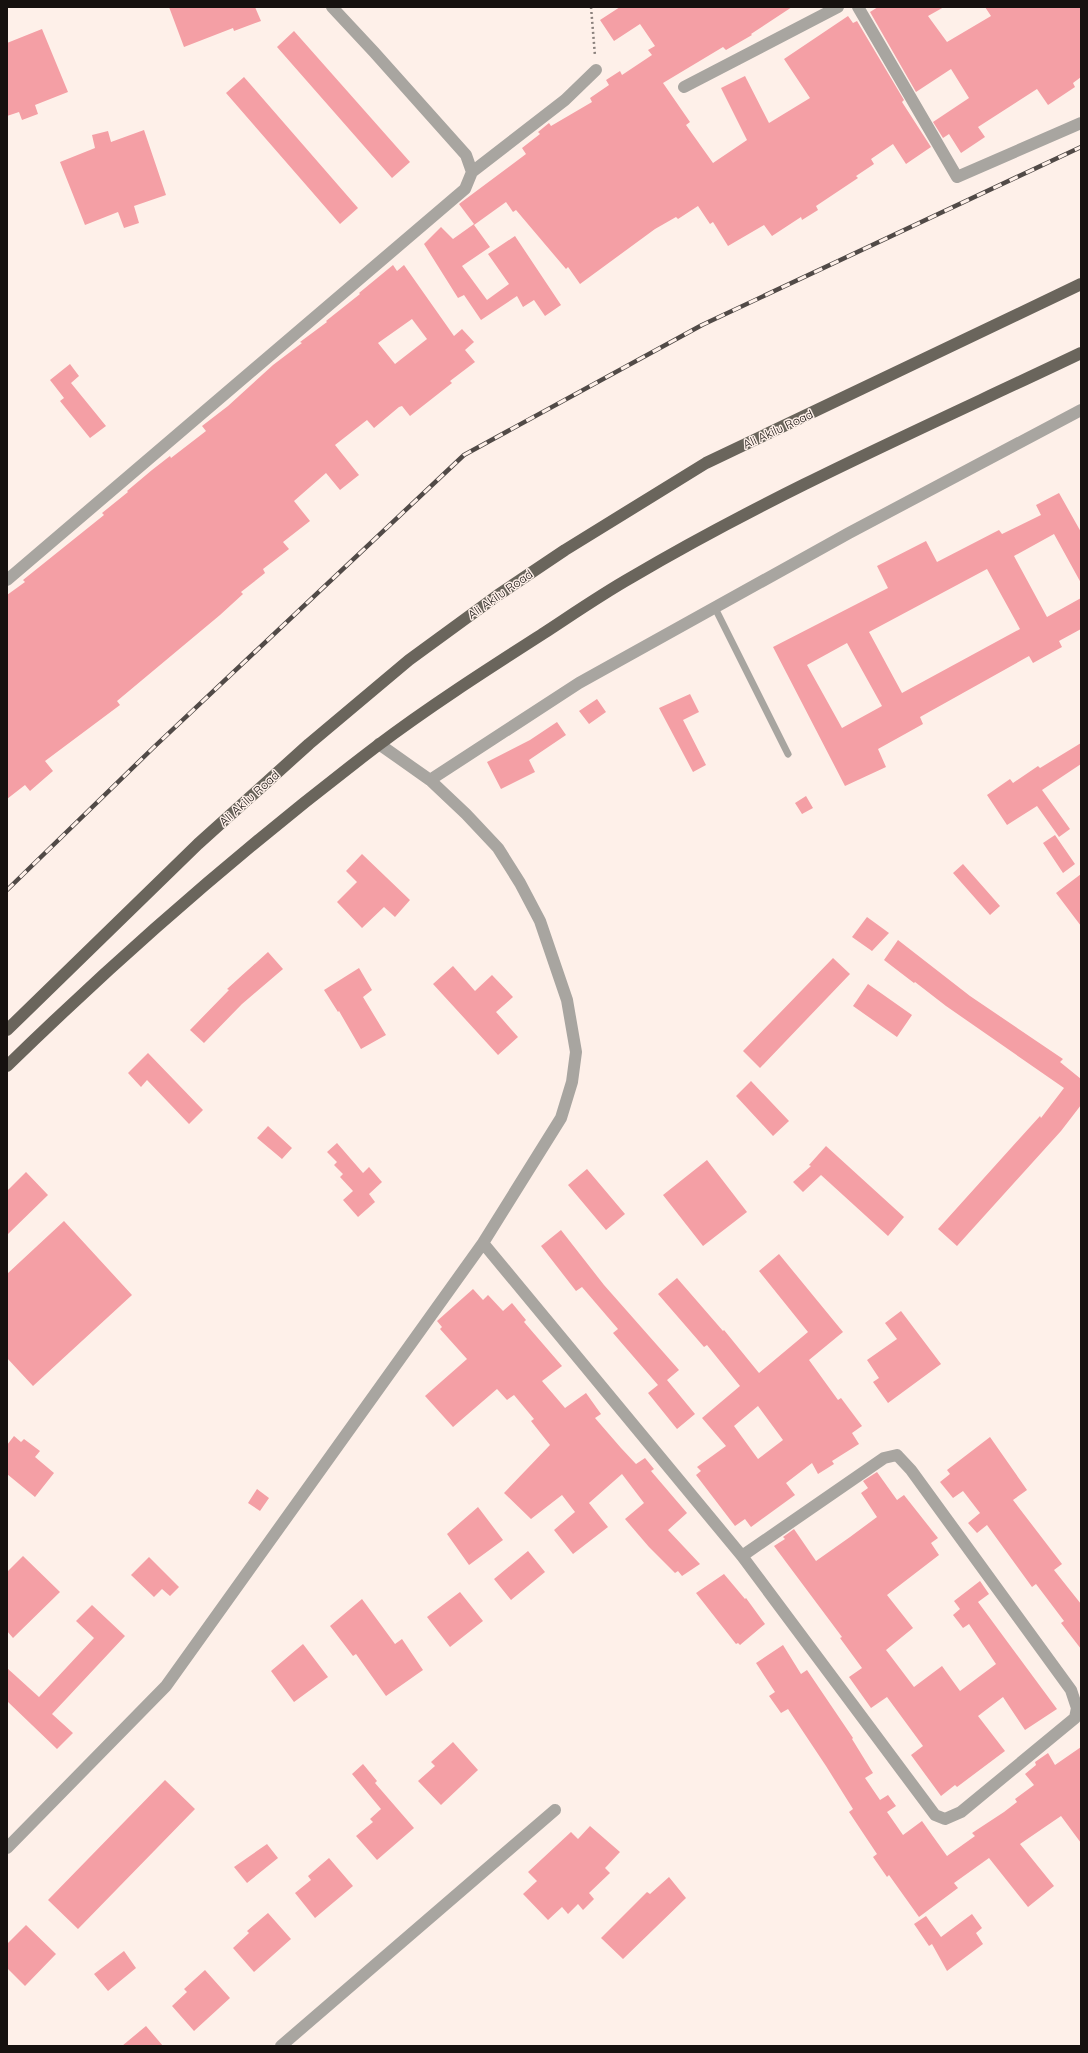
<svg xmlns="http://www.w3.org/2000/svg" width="1088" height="2053" viewBox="0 0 1088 2053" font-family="Quicksand,sans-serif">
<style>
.building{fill:#f49fa5;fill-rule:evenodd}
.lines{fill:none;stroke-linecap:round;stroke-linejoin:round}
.path{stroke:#8a817c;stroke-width:2.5;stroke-dasharray:2 3;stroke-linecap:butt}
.service{stroke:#a8a5a0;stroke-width:7}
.minor{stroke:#a8a5a0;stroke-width:12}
.primary{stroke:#6a655c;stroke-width:12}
.rail-casing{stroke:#514a47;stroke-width:4.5}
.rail{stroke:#fef0e9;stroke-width:3;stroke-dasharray:9;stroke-linecap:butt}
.labels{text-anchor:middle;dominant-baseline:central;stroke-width:3;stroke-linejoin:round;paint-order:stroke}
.street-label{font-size:12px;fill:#16110f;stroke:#fef0e9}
</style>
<rect width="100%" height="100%" fill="#fef0e9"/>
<path class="building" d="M169 7H255L261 21 234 31 233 28 184 47Z
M620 7H792L751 34 752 35 726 50 723 47 663 83 690 122 686 125 713 163 747 140 721 88 745 76 769 123 810 98 784 59 848 16 853 23 857 21 904 100 902 102 931 147 906 164 893 144 871 159 874 164 856 176 858 178 816 206 818 210 802 220 801 217 772 236 764 225 728 246 713 222 710 224 698 206 678 219 676 217 655 229 580 284 568 267 566 269 516 210 513 212 506 202 474 225 490 247 462 266 487 300 509 284 488 254 515 236 561 305 545 316 534 300 523 307 517 296 481 320 464 295 458 298 424 244 441 227 453 239 474 224 459 204 526 154 522 148 540 134 538 132 549 123 551 126 592 102 590 98 609 85 606 80 620 71 622 75 652 55 648 50 655 46 640 24 614 41 600 20Z
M878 7H944L928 16 947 42 991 16 985 7H1081V77L1073 83 1075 87 1048 105 1037 89 978 127 985 137 961 153 949 134 943 138 933 122 969 98 951 69 916 92 870 12Z
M42 29 68 92 35 105 38 114 22 120 19 112 7 116V43Z
M294 31 410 162 392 178 277 47Z
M244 77 358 208 340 224 226 93Z
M144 130 166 195 134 206 139 223 124 228 118 212 85 225 60 162 95 148 92 135 108 131 111 142Z
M393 265 397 271 404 265 454 336 462 329 474 342 465 350 475 362 450 381 452 383 410 416 402 406 399 407 374 428 367 420 335 445 359 475 340 490 326 473 294 501 310 521 283 542 289 549 263 569 265 573 241 592 243 594 220 615 117 701 120 705 45 761 53 771 30 791 25 785 7 799V595L25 582 23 580 104 515 102 513 128 492 127 491 152 470 170 456 171 458 206 431 202 426 228 406 273 365 302 343 300 342 327 322 326 321 360 294 359 293ZM412 319 427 339 395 364 378 343Z
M70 364 79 376 71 383 106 426 90 438 60 401 64 398 50 380Z
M1059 493 1081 532V583L1054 534 1014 556 1047 617 1081 598V629L1059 641 1062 647 1033 663 1029 656 920 717 923 724 878 749 886 767 845 786 773 647 888 588 877 566 926 541 937 562 999 530 1002 534 1041 515 1036 505ZM987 569 1020 629 902 693 869 632ZM847 643 882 706 842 728 807 665Z
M690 694 699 712 683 720 706 765 693 772 659 708Z
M597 699 606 712 589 724 579 711Z
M557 722 566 735 529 760 535 772 501 789 487 762 530 740Z
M1081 743V764L1042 790 1070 829 1059 837 1037 806 1007 825 987 795 1010 779 1013 783 1038 766 1040 768Z
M806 796 813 808 802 814 795 803Z
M1055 835 1075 864 1063 873 1043 843Z
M362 854 410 900 395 917 384 907 362 928 337 902 357 882 346 871Z
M963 864 1000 906 990 915 953 873Z
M1081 874V926L1056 893Z
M867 917 889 933 872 951 852 937Z
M898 940 970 996 1063 1059 1060 1062 1081 1079V1105L1061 1131 957 1246 938 1229 1040 1116 1041 1118 1064 1088 946 1006 915 982 914 983 884 960Z
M268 952 283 969 242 1004 204 1043 190 1030 229 990 227 989Z
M833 958 850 974 760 1068 743 1051Z
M453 966 475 991 492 975 513 997 496 1012 518 1037 498 1055 433 984Z
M359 968 372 990 363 997 386 1035 361 1049 339 1011 338 1012 324 990Z
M868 984 912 1015 897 1037 853 1006Z
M148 1053 203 1110 189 1124 147 1080 141 1087 128 1073Z
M751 1081 789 1121 773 1136 736 1096Z
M268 1126 292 1148 282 1159 257 1138Z
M337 1143 363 1173 369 1167 382 1182 369 1194 375 1202 358 1217 343 1200 353 1191 340 1177 343 1174 334 1165 337 1162 327 1152Z
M826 1146 904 1217 888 1236 821 1175 803 1192 793 1182 811 1166 809 1165Z
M707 1160 747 1212 703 1246 663 1195Z
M587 1169 625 1214 606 1230 568 1185Z
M26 1172 48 1195 7 1235V1191Z
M64 1221 132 1295 33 1386 7 1358V1274Z
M561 1230 604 1285 679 1370 667 1380 695 1414 677 1429 648 1393 658 1385 613 1333 618 1329 582 1287 576 1291 541 1246Z
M779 1254 843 1332 809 1360 838 1400 841 1398 862 1426 852 1433 859 1444 832 1461 834 1464 818 1474 812 1463 786 1483 795 1495 751 1527 745 1519 735 1526 696 1475 701 1471 697 1467 726 1446 702 1418 740 1386 707 1345 704 1347 658 1294 677 1278 723 1331 724 1330 759 1373 808 1332 759 1271ZM758 1406 783 1440 758 1459 734 1426Z
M473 1289 483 1300 488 1295 503 1311 512 1303 526 1320 524 1322 562 1366 542 1381 565 1408 586 1393 601 1414 595 1418 621 1448 636 1464 645 1458 654 1469 651 1471 687 1513 668 1530 700 1564 682 1576 678 1571 675 1573 649 1547 625 1519 644 1503 622 1474 589 1503 608 1527 573 1554 554 1530 575 1512 562 1495 531 1519 504 1493 550 1445 531 1421 534 1419 514 1395 507 1400 497 1389 453 1427 425 1396 467 1359 440 1329 442 1327 437 1321Z
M901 1311 941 1364 888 1403 873 1382 879 1378 867 1360 897 1339 885 1323Z
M14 1436 21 1442 24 1439 40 1451 35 1457 54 1473 35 1497 7 1474V1445Z
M990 1437 1027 1490 1013 1500 1062 1564 1054 1570 1081 1604V1649L1061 1623 1064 1621 1036 1584 1032 1587 987 1525 977 1533 968 1523 980 1513 963 1491 953 1498 940 1482 950 1474 947 1470Z
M877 1472 897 1500 904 1495 938 1538 931 1543 939 1555 887 1595 913 1628 886 1650 914 1687 942 1666 960 1691 996 1664 969 1624 963 1628 953 1615 960 1609 954 1601 980 1581 989 1594 978 1602 1057 1709 1025 1730 1003 1697 978 1716 1005 1751 957 1787 955 1785 941 1796 911 1755 923 1746 887 1697 871 1708 849 1677 862 1668 840 1638 842 1637 774 1546 785 1539 783 1537 794 1529 816 1561 850 1537 877 1517 861 1493 868 1488 863 1481Z
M257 1489 269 1498 260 1511 248 1503Z
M478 1507 503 1540 469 1565 447 1534Z
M528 1551 545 1572 511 1600 494 1579Z
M23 1556 60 1592 13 1638 7 1631V1572Z
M149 1557 179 1587 170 1596 162 1589 154 1597 131 1575Z
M724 1574 745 1599 746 1598 765 1624 740 1645 738 1643 736 1644 696 1593Z
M460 1592 483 1621 450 1647 427 1617Z
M362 1599 395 1644 402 1639 423 1670 386 1696 356 1654 353 1656 330 1626Z
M92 1605 125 1636 52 1714 73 1733 57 1749 7 1701V1668L39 1697 94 1638 76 1621Z
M303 1644 328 1677 294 1702 271 1671Z
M783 1645 801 1674 807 1670 853 1738 852 1739 873 1773 865 1778 880 1800 888 1795 896 1806 887 1812 903 1835 922 1821 947 1856 975 1836 972 1833 1004 1812 1017 1802 1015 1799 1034 1785 1025 1774 1036 1765 1035 1762 1048 1753 1055 1765 1081 1747V1843L1061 1816 1020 1844 1054 1886 1028 1907 989 1858 954 1883 958 1888 919 1917 889 1875 887 1877 873 1857 877 1854 849 1812 853 1809 826 1766 788 1709 781 1713 769 1696 775 1692 756 1663Z
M453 1742 478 1770 441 1805 418 1781 435 1766 431 1762Z
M363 1764 377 1781 375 1783 414 1828 377 1860 356 1836 373 1822 370 1819 381 1809 352 1774Z
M165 1780 195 1809 78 1929 48 1900Z
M590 1826 620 1852 605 1868 610 1873 589 1893 594 1899 583 1910 578 1904 568 1914 562 1907 548 1920 523 1894 537 1881 528 1872 571 1832 578 1839Z
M267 1844 278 1858 247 1883 234 1867Z
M329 1858 353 1886 315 1918 295 1893 311 1880 308 1876Z
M669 1877 686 1898 623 1959 601 1938 647 1892 650 1894Z
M268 1913 291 1939 254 1972 233 1948 249 1933 247 1931Z
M972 1914 982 1928 976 1933 983 1944 947 1971 932 1944 929 1946 914 1924 926 1916 941 1937Z
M26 1925 56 1954 25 1986 7 1968V1944Z
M124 1951 136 1968 108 1991 94 1974Z
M205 1970 230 1998 194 2031 172 2006 187 1992 184 1989Z
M146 2026 163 2046H122Z"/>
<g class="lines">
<path class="path" d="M591 7 595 56"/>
<path class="service" d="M715 608 788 754"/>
<path class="minor" d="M332 7 374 52 466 155 472 172
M858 7 957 177 1081 123
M684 87 838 7
M7 580 465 189 472 172 565 100 596 70
M430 780 579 683 849 533 1081 410
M483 1243 742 1556 935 1815 945 1819 961 1812 1075 1718 1077 1708 1071 1690 911 1470 897 1455 884 1458 742 1556
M7 1848 166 1686 483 1243 561 1118 572 1082 576 1052 567 1000 540 921 520 883 498 848 466 814 430 780 379 744
M281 2046 555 1810"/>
<path class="primary" d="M7 1030 198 844 309 744 409 660 498 595 565 550 706 463 1081 284
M7 1066C124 952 247 845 377 746 430 706 488 669 544 633 573 614 602 594 632 577 776 492 930 425 1081 353"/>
<defs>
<path id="rail" d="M7 890 153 748 464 455 702 325 1081 147"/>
</defs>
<use href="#rail" class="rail-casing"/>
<use href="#rail" class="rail"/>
</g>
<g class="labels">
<g class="street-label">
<text transform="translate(778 429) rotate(-25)">Ali Akilu Road</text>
<text transform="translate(500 594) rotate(-35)">Ali Akilu Road</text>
<text transform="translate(249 798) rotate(-42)">Ali Akilu Road</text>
</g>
</g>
<rect width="1088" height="2053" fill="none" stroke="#16110f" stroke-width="16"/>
</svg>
